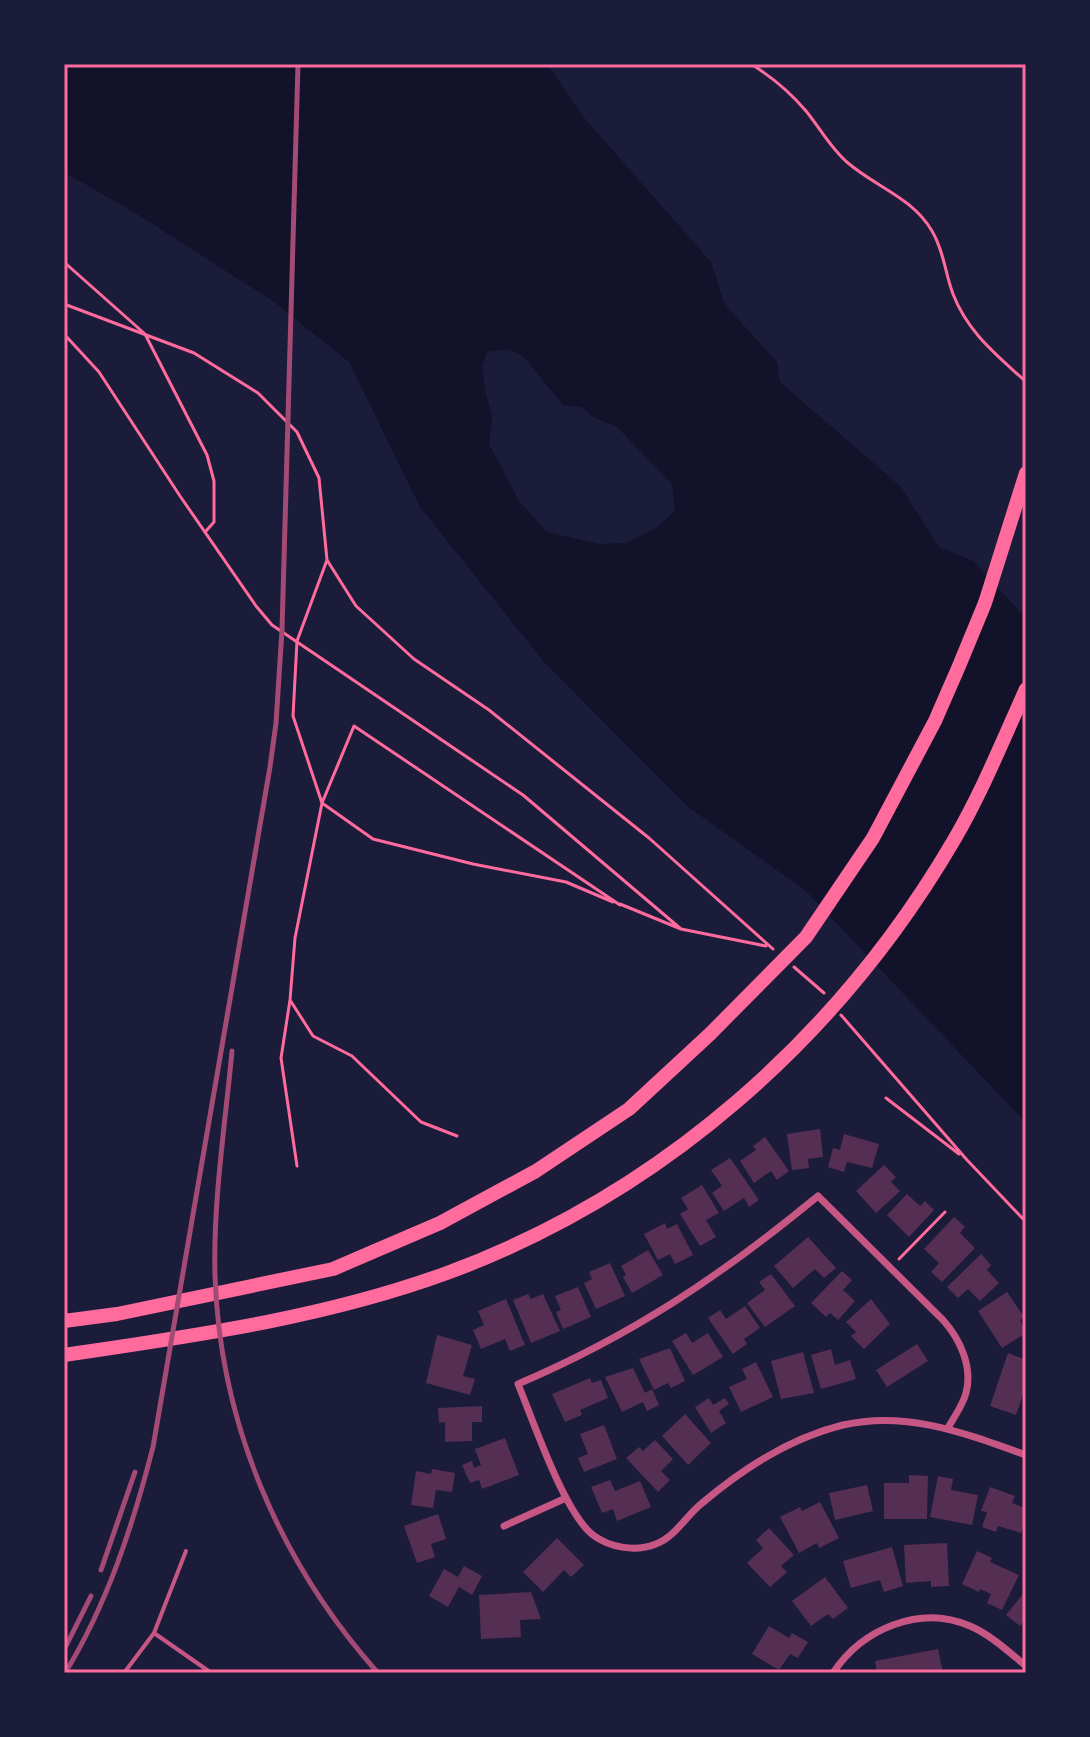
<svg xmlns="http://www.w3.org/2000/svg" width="1090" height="1737" viewBox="0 0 1090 1737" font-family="'Varela Round',sans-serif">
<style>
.water{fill:#12122b;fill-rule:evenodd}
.building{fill:#542f53}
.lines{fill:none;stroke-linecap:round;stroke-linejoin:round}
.path{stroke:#ff6b9d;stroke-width:3}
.service{stroke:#c65784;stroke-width:4}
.minor{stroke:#c65784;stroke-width:7}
.motorway{stroke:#ff6b9d;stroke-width:14}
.rail{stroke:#a44b75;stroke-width:5}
.neatline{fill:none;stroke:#ff6b9d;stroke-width:3}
</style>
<rect width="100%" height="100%" fill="#1b1b3a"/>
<path class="water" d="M64 64H547L585 119 711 262 725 305 777 362 780 382 901 487 939 547 973 561 1026 618V1123L806 891 687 806 544 662 420 507 349 362 273 301 132 211 64 172ZM508 349 524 357 563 405 582 407 593 417 617 427 672 484 675 510 659 526 627 543 599 544 547 532 519 501 489 444 492 417 485 390 482 366 487 352Z"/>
<path class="building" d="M820 1129 823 1157 808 1159 809 1168 792 1170 787 1134Z
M844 1134 879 1144 872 1168 847 1162 844 1172 828 1167 833 1148 840 1150Z
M765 1137 789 1171 777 1180 771 1171 754 1183 740 1161 756 1150 753 1146Z
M730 1158 759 1200 749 1207 744 1198 724 1211 712 1193 722 1186 711 1170Z
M884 1165 896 1177 891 1182 900 1191 876 1213 856 1191Z
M702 1185 719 1213 706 1220 716 1237 700 1246 680 1214 688 1209 681 1198Z
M907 1194 920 1206 925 1201 934 1210 909 1237 887 1215Z
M954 1217 965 1227 960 1233 975 1248 942 1282 931 1272 939 1263 924 1249Z
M665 1223 667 1229 677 1224 693 1255 675 1264 670 1254 658 1260 644 1234Z
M808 1237 836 1268 824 1278 815 1269 793 1288 774 1266Z
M648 1250 663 1275 632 1293 623 1277 626 1275 621 1266Z
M981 1254 991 1265 987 1270 999 1283 980 1301 968 1289 958 1298 947 1287Z
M610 1263 625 1296 596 1309 584 1283 592 1279 589 1272Z
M842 1271 852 1280 843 1290 855 1301 838 1320 830 1313 826 1317 811 1303Z
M771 1274 795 1306 765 1327 747 1303 765 1290 759 1282Z
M578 1287 591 1317 563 1329 556 1312 561 1310 555 1296Z
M1007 1292 1024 1317 1020 1320 1026 1333 1002 1348 978 1311Z
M528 1294 531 1299 543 1294 560 1331 531 1343 513 1300Z
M506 1299 525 1345 510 1351 505 1339 481 1349 473 1330 484 1325 478 1311Z
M871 1299 890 1324 864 1349 851 1336 856 1332 846 1322Z
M745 1306 760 1328 744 1339 747 1344 733 1354 708 1318 720 1310 726 1319Z
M686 1333 692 1343 708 1333 723 1357 693 1375 672 1341Z
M437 1335 472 1345 463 1376 475 1379 470 1395 426 1383Z
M917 1344 928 1361 887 1387 876 1370Z
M670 1348 685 1381 671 1388 668 1383 654 1390 639 1359Z
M831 1349 835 1365 850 1360 856 1379 821 1389 811 1355Z
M803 1352 814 1393 781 1399 771 1361Z
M1008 1353 1026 1360V1386L1016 1415 990 1406Z
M756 1362 773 1397 741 1412 729 1387 747 1379 742 1369Z
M633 1368 645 1393 652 1389 659 1405 647 1411 643 1402 622 1412 605 1377Z
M590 1378 592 1383 601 1380 608 1398 580 1410 582 1415 565 1422 552 1394Z
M709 1398 713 1405 725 1398 729 1404 719 1411 726 1423 711 1433 695 1407Z
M482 1406V1422H472V1441L445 1442V1422L439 1423 438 1408Z
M685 1414 711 1443 688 1465 662 1436Z
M604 1425 617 1459 584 1472 578 1458 588 1454 580 1434Z
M505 1438 519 1475 482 1489 479 1480 470 1483 462 1465 472 1461 474 1468 481 1465 475 1449Z
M655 1440 673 1459 661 1471 670 1480 658 1492 626 1458 639 1447 643 1451Z
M432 1469 455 1473 452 1492 436 1490 433 1508 411 1505 416 1471 431 1474Z
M909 1475 928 1476 927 1519H884V1483H909Z
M938 1476 953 1479 951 1490 978 1495 972 1525 930 1517Z
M610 1480 615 1491 640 1481 651 1507 617 1521 613 1509 602 1513 591 1487Z
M867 1485 873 1511 835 1520 829 1493Z
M990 1487 1015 1496 1012 1503 1026 1508V1519L1021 1533 998 1526 996 1532 982 1527 987 1512 981 1511Z
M820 1502 839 1538 819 1548 817 1543 799 1553 780 1517 800 1507 802 1511Z
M438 1514 446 1539 431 1544 435 1557 417 1563 404 1526Z
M769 1528 794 1555 781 1566 787 1572 770 1587 747 1563 763 1548 756 1540Z
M557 1538 584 1565 571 1577 564 1570 543 1592 523 1572Z
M947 1543 949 1586 931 1587V1581L906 1583 904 1545Z
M892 1547 903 1586 884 1592 880 1580 851 1588 843 1561Z
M977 1551 992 1558 990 1562 1019 1575 1002 1610 987 1603 991 1594 980 1589 979 1592 962 1584Z
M464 1566 482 1576 472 1595 459 1587 448 1607 429 1596 444 1569 458 1577Z
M825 1577 848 1608 833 1619 828 1614 811 1626 792 1601Z
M1026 1590V1619L1020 1626 1006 1615Z
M531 1592 541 1619 520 1620 521 1637 481 1639 479 1595Z
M769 1626 789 1638 792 1633 808 1642 798 1658 790 1654 779 1670 752 1654Z
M938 1649 943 1673H877L875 1661Z"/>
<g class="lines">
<path class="path" d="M751 64C772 77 790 92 806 111 820 128 831 149 848 163 876 187 913 198 932 231 944 251 945 273 953 294 968 333 997 355 1026 382
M64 262 145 334 207 455 214 481V522L206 531
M64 304 194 353 258 393 297 432 319 478 327 560 356 606 414 659 489 710 649 838 773 949
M64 334 99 372 180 496 256 606 272 625 523 795 681 929
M327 560 297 641 293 716 322 803 373 839 473 864 566 882 613 902
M620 904 681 929 766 946
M794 967 824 993
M290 1000 281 1058 297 1166
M841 1015 967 1160
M886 1098 959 1154
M457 1136 421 1122 352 1056 313 1036 290 1000 295 938 322 803 354 726 620 905
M968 1161 1026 1222
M899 1259 945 1212"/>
<path class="service" d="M186 1551 154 1633 210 1672
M124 1673 154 1633"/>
<path class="minor" d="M948 1428C954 1417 963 1405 966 1393 973 1367 960 1339 943 1320L818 1196C722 1275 633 1335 518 1384 533 1420 564 1513 593 1535 610 1548 636 1552 656 1544 675 1537 686 1516 701 1504 742 1469 790 1438 843 1425 907 1410 967 1434 1026 1455
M504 1526 566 1498
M833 1673C862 1629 920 1604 970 1626 991 1635 1009 1652 1026 1666"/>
<path class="motorway" d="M64 1321 117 1314 333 1269 440 1223 536 1171 629 1109 710 1034 806 937 873 838 935 721 959 666 985 603 1026 473
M64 1355C193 1336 324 1318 447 1273 661 1194 839 1037 954 840 982 792 1003 740 1026 689"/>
<path class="rail" d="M232 1051C225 1126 213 1201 215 1276 220 1424 280 1563 378 1673
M101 1570 135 1472
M64 1650 91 1596
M65 1673C107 1605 133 1525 153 1447L270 767 276 723 282 630 298 64"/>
</g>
<rect width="1090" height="1737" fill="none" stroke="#1b1b3a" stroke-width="132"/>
<rect x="66" y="66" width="958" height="1605" class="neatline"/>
</svg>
